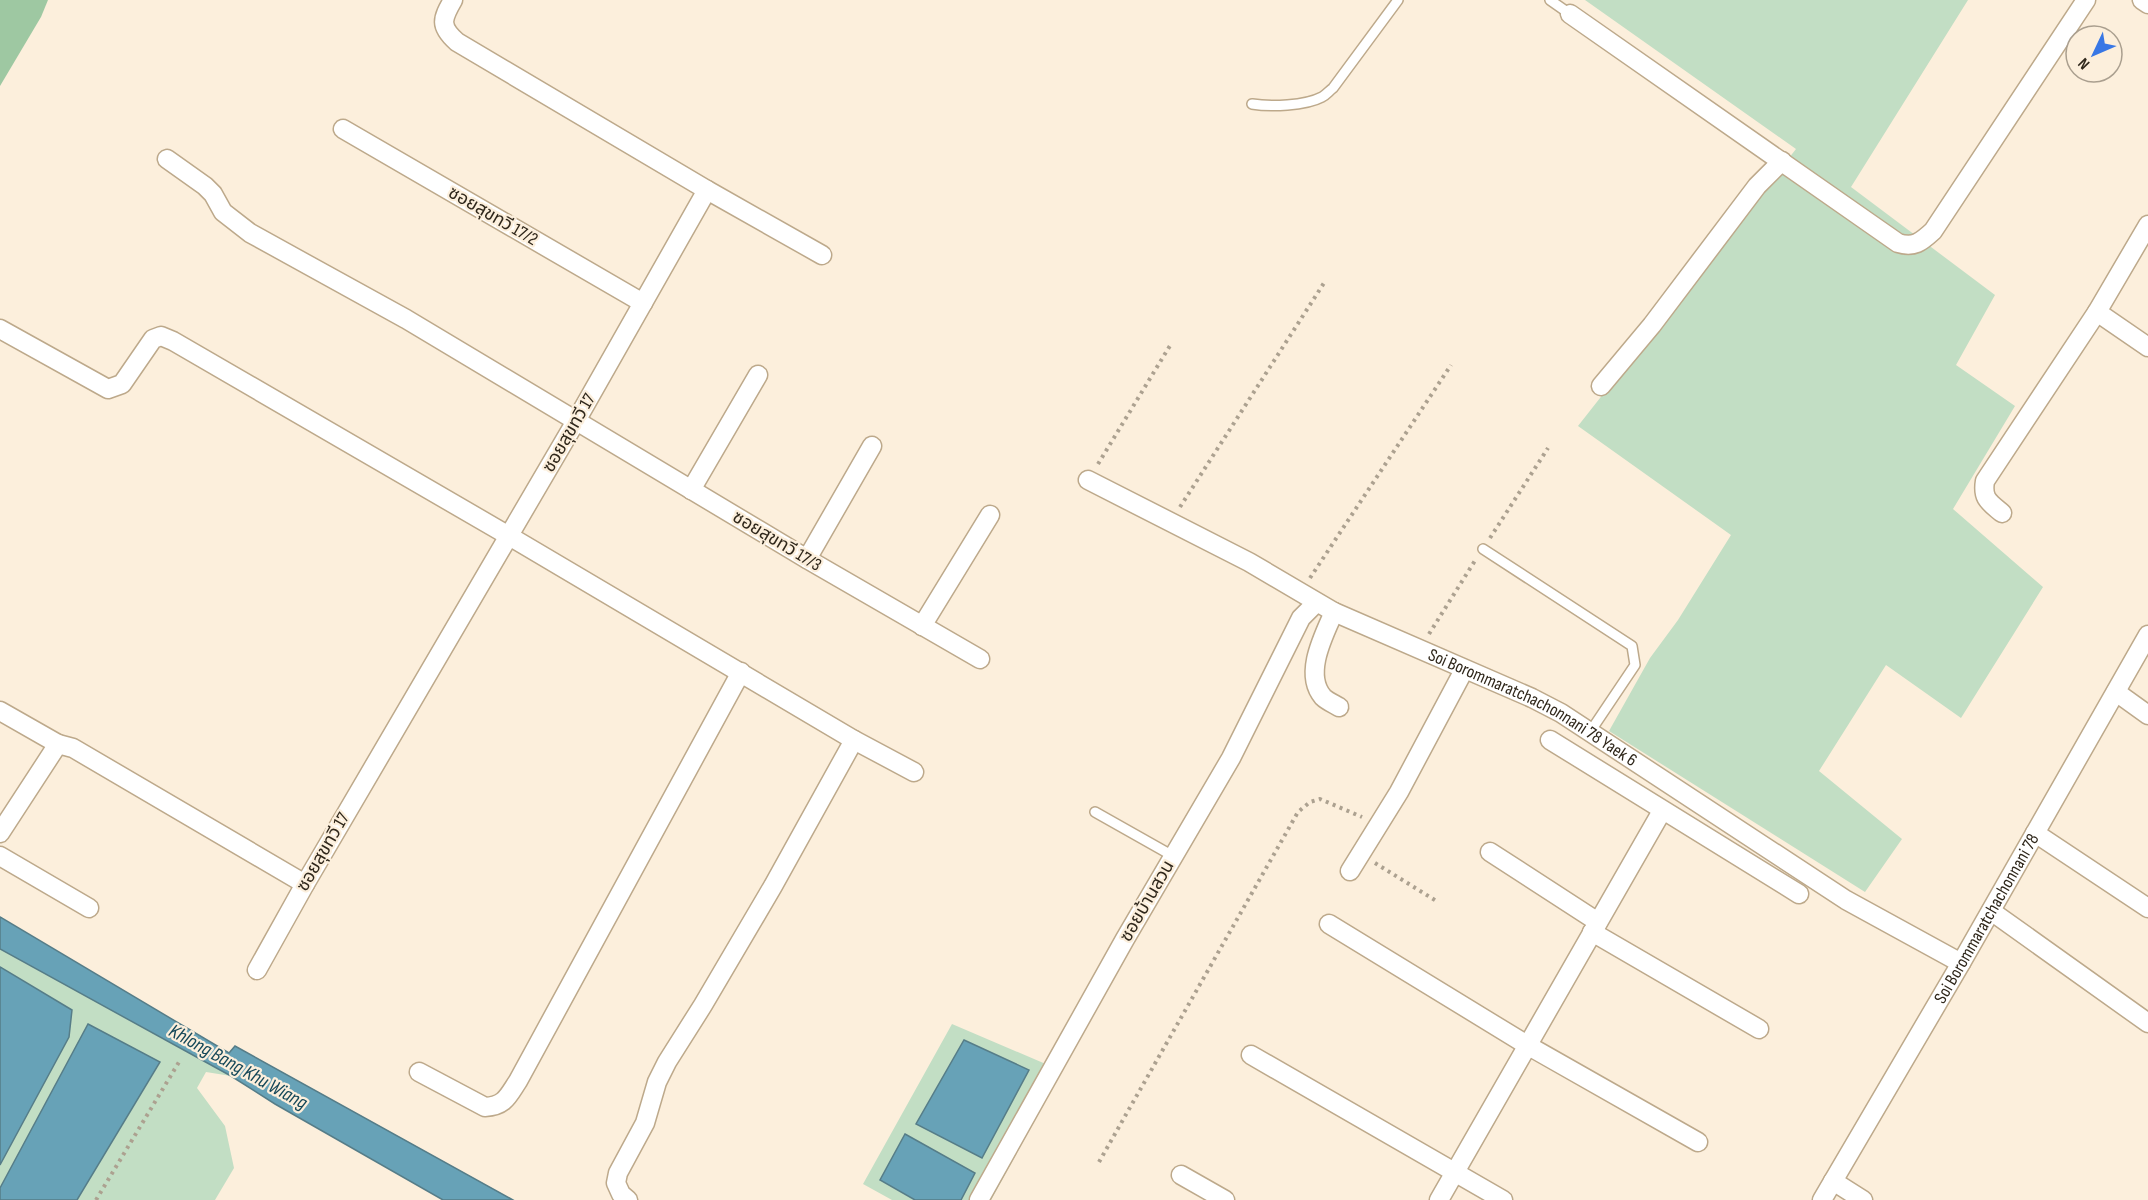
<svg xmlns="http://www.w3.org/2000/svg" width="2148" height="1200" viewBox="0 0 2148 1200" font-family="'Sofia Sans Condensed','Noto Sans Thai',sans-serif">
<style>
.green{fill:#c2dec4}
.forest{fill:#9ec8a2}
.water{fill:#67a2b7;stroke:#567d88;stroke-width:1.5}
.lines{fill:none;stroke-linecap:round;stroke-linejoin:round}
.lane-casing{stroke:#bda98b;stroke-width:12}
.street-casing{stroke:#bda98b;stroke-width:21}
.path{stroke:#aca190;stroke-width:4;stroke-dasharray:3 4.5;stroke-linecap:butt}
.lane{stroke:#fff;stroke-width:9}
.street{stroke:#fff;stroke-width:18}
.labels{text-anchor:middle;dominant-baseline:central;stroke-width:4.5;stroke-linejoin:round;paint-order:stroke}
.street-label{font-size:18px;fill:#2f271b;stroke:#fcefdc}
.water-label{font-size:20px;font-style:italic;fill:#164859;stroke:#fcefdc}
</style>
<rect width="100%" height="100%" fill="#fcefdc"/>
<path class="green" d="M1585 0H1968L1851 187 1995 295 1956 365 2015 406 1953 509 2043 587 1961 718 1886 665 1819 771 1902 839 1865 892 1609 731 1650 658 1678 620 1731 535 1578 426 1796 149Z
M0 949 231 1076 206 1072 197 1088 225 1126 234 1168 215 1200H77L160 1063 88 1024 0 1188V1165L69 1037 72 1010 0 967Z
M952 1024 1062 1071 991 1200H961L975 1173 880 1180 915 1200H892L863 1184Z"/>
<path class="forest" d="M0 0H48L41 17 0 86Z"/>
<path class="water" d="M0 917 229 1053 235 1046 513 1200H443L275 1104 231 1076 0 949Z
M0 967 72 1010 69 1037 0 1165Z
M88 1024 160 1062 77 1200H0V1188Z
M964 1040 1029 1070 982 1158 916 1124Z
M905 1134 975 1173 961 1200H915L880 1180Z"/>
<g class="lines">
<defs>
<path id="lane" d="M1550 0 1570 14
M1252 104C1270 107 1305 106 1322 97 1326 95 1329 91 1333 88L1398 0
M1483 549 1632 646 1635 665 1590 732
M1095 812 1173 856"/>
<g id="street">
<path d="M2142 0 2148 4"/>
<path d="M1570 14 1898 243C1914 248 1921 242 1933 231L2086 0"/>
<path d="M343 129 643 303"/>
<path d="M167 159 205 186 213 194 223 212 250 233 406 319 807 559 980 659"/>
<path d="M707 190 822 255"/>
<path d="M2097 312 2148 347"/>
<path d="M0 329 108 389 122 384 153 339 161 336 173 341 509 536 854 740 914 772"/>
<path d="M1601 386 1652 325 1757 186 1782 161"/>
<path id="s1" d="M1088 480 1249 562 1334 612 1532 698 1561 713 1846 900 1961 963"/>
<path d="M691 490 758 375"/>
<path d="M2002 513C1989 502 1982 499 1985 481L2097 312 2148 225"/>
<path d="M807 559 872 446"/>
<path d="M1334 612C1324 635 1303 674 1323 697 1327 701 1334 704 1339 707"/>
<path d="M922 626 990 515"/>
<path d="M2116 692 2148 715"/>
<path d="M0 711 58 744"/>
<path d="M1550 740 1799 894"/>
<path d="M0 833 58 744 73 748 305 884"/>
<path d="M2035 833 2148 908"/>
<path d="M1490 852 1598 922"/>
<path d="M0 856 89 908"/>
<path d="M1350 871 1399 792 1464 670"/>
<path d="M1991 911 2148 1023"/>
<path d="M1329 924 1527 1045 1698 1142"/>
<path d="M1592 932 1759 1029"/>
<path d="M257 970 305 884 576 421 707 190 457 42C439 26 442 19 453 0"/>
<path d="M1251 1055 1503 1200"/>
<path d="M419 1072 485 1107C505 1106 508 1096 518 1081L741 672"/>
<path d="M1181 1175 1225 1200"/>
<path d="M1833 1181 1863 1200"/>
<path d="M628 1200 621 1194 616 1183 618 1173 645 1123 657 1082 667 1062 703 1005 773 886 854 740"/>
<path d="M979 1200 1125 939 1231 758 1301 618 1316 603"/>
<path d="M1439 1200 1662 811"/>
<path id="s2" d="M1822 1200 1961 963 2148 635"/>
</g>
</defs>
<use href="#lane" class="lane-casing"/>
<use href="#street" class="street-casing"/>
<path class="path" d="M1098 464 1171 344
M1180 507 1324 283
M1490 538 1548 448
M1310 578 1451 365
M1429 634 1476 559
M1375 863 1438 902
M1099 1162 1298 812 1310 802 1320 799 1362 817
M96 1200 179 1062"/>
<use href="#lane" class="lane"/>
<use href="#street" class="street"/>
</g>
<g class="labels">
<g class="street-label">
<text transform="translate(493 216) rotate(30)">ซอยสุขทวี 17/2</text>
<text transform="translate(569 433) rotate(-60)">ซอยสุขทวี 17</text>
<text transform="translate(777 541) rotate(31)">ซอยสุขทวี 17/3</text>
<text stroke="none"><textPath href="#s1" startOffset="500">Soi Borommaratchachonnani 78 Yaek 6</textPath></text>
<text transform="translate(323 852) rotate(-60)">ซอยสุขทวี 17</text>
<text transform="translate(1147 901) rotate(-60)">ซอยบ้านสวน</text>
<text stroke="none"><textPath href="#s2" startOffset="326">Soi Borommaratchachonnani 78</textPath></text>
</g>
<g class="water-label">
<text transform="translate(238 1067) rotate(29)">Khlong Bang Khu Wiang</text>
</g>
</g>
<g transform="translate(2094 54) rotate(226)"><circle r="28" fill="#fcefdc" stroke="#aa9f8f" stroke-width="1.5"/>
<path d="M0-4.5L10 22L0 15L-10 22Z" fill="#3877e5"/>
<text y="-9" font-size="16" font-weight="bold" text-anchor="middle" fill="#2f271b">N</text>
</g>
</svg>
